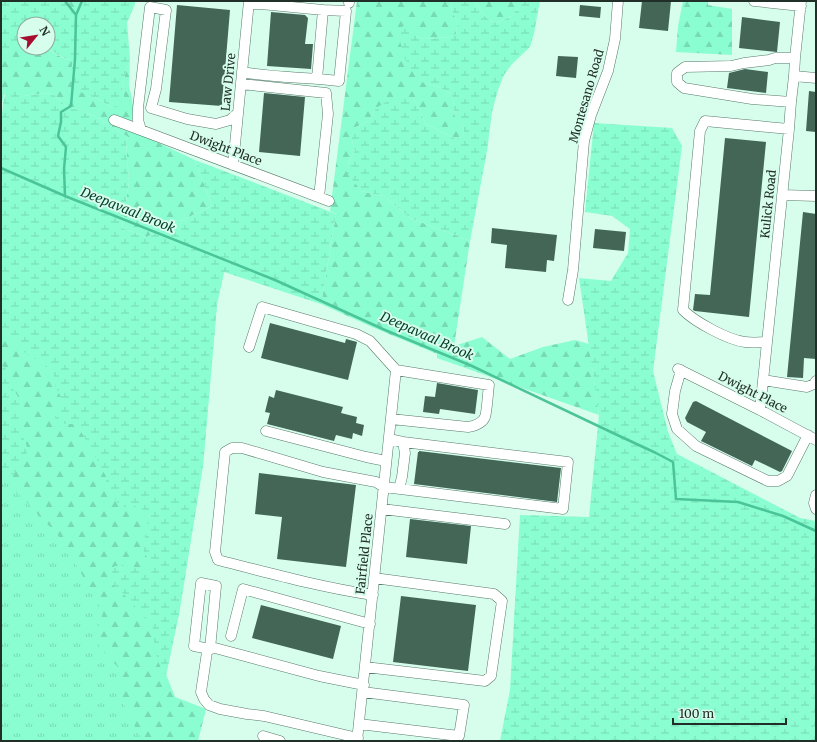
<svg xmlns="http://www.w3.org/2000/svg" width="817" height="742" viewBox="0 0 817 742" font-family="Merriweather,serif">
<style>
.grass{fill:url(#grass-tufts)}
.forest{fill:url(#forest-firs)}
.wetland{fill:url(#wetland-marsh)}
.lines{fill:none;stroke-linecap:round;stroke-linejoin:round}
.stream{stroke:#4bc499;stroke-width:2.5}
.building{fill:#446657}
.minor-casing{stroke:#587a6b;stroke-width:11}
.minor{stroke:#fff;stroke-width:10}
.labels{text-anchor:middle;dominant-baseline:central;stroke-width:4;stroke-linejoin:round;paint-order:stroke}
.street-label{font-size:12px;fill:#212f29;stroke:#d7fdec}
.water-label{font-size:13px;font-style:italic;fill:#043b2a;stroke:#d7fdec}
</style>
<defs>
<pattern id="grass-tufts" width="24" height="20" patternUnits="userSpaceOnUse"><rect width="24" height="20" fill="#8afed1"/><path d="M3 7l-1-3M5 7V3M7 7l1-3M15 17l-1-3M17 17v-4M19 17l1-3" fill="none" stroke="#77dab3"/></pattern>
<pattern id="forest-firs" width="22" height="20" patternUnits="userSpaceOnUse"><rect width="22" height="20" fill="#8afed1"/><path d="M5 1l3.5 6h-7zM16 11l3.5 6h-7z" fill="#77dab3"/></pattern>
<pattern id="wetland-marsh" width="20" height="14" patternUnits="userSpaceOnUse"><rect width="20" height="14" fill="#8afed1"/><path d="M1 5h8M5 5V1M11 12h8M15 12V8" fill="none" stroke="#77dab3"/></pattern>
</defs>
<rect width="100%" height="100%" fill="#d7fdec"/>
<path class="grass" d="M1 177 224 272 217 304 203 465 179 614 166 675 175 697 170 741H1Z"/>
<path class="forest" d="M63 1H85L80 14H75Z
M357 1H458L451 4 452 11 458 23 456 34 451 37 424 39 416 36 424 83 436 86 450 93 453 98 455 117 462 125 464 131 462 137 456 139 426 124 414 99 376 108 369 121 356 127 352 141 355 151 347 165 361 191 384 196 410 218 470 241 454 346 482 337 510 359 543 347 575 340 589 344 599 415 437 358V354L372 327 321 304 336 214 330 211Z
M475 1H524V2L510 17 496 23C484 19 481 11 475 1Z
M683 1H708V5L732 9V55L676 52 678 26Z
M23 33H24V48H48L57 55 66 59 72 60 88 96 98 99 113 108 124 99 122 85 130 59 129 85 133 105 131 130 195 160 212 206 147 237 122 228 129 182 126 142 128 137 95 116 66 106 53 94 45 93 23 96 4 95C1 103 3 109 1 117V53C18 54 12 40 23 33Z
M1 329 7 332 21 350 48 367 54 375 56 388 61 396 60 407 55 417 61 424H77L106 476V484L130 508 135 506 142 509 149 527 143 544 144 553 152 563V572L121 565 113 567 110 582 133 603 141 616 152 622 155 651 162 670 166 675 175 697 206 709 198 741H143L137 731 121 698 117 666 104 652 94 639 103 613 80 571 57 534 1 476V472L13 475 28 450 21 430 20 416 22 404 7 377 5 368 1 366Z"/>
<path class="wetland" d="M1 1H63L75 14H79L85 1H135V4L127 23 130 59 122 85 124 99 119 106 113 108 98 99 88 96 72 87V60C63 59 56 54 48 48V24H24V33L19 36C14 46 14 54 1 53Z
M458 1H475C481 11 484 19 496 23L510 17 524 2V1H540L534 33 530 47 512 64 504 75 498 90 492 112 487 151 470 241 410 218 384 196 361 191 347 173V165L355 151 352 141V133L356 127 369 121 376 108 391 99 406 97 414 99 426 124 456 139 462 137 464 131 462 125 455 118 453 98 450 93 436 86 424 83 415 76 405 59 398 34 400 28 409 23 416 36 424 39 451 37 456 34 458 23 452 11 451 3Z
M15 88 20 90 23 96 45 93 53 94 66 106 95 116 128 137 126 142 129 182 122 228 147 237 212 206 195 160 336 214 321 304 224 272 217 304 203 465 179 614 166 675C154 661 154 640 152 622L141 616 133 602 110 582 113 567 121 565 152 572V563L144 553 143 544 149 527 142 509 135 506 130 508 123 507 118 504 106 484V476L77 424H61L56 421 55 417 60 407 61 397 56 388 54 375 48 367 21 350 7 332 1 329V117C5 105 0 92 15 88Z
M594 123 672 128 682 146 653 371 668 432 677 454 800 518 816 521V741H500L510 690 520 515 589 517 599 415 579 278 611 281 628 253 630 229 612 216 585 212Z
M1 366 5 367 7 378 22 404 20 416 21 430 28 450 21 467 13 475 1 472Z"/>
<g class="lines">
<path class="stream" d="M76 15 82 1
M1 168 65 196 275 280 385 330 472 366 613 433 656 453 673 462 676 499 738 502 783 516 816 531
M65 196 64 169 66 147 58 136 61 122V112L71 106 75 59 76 15 65 1"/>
</g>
<path class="building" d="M642 1H671L668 31 639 28Z
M177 5 230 10 222 106 169 102Z
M580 5 601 7 600 18 579 16Z
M271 12 305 15 308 18 305 44H313L311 69 267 66Z
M742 17 780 22 777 52 739 48Z
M558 56 578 57 576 78 556 76Z
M745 69 768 72 766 93 727 88 729 73Z
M809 91 816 92V132L806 131Z
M264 93 305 97 300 156 259 152Z
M725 138 766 142 749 317 695 311 693 310 695 294 710 295Z
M803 212 816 214V359L804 358 803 378 787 377Z
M492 228 557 235 554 261 547 260 546 272 505 268 507 245 491 243Z
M595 229 626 232 624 251 593 248Z
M270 323 345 343 346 339 357 342 348 380 261 358Z
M437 383 478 390 475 414 440 409 439 414 423 412 425 396 435 397Z
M276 390 343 407 341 413 357 417 356 423 364 425 362 436 353 433 352 439 336 435 334 441 267 424 270 413 265 412 269 396 274 398Z
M696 401 792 451 782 471 780 472 755 460 752 466 701 441 706 432 687 422 685 418 693 402Z
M419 451 561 468 557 502 414 484 418 452H419Z
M259 473 356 485 346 567 277 559 282 517 255 514Z
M410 519 471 526 467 564 406 557Z
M401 596 476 605 468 671 393 662Z
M261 605 341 626 333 659 252 638Z"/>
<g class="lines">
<defs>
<path id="minor" d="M754 1 801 6
M349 3V1
M249 4H261L323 10
M242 72C274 78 307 77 339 81L346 11 323 10 317 79
M794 76 816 78
M241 84 326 93 328 114 319 197
M791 102 752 99 684 88 677 82V73L685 67 731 66 744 63 769 60 775 58H795
M114 120 329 201
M141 130 138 120V108L150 7 166 10 156 89 151 108 187 119 216 124 230 120 238 113
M233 165 249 1
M782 195 816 196
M568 300 573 270 584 141 591 115 608 71 615 39 618 1
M767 342C760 342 752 343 745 342 728 340 695 322 683 310L700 131 705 121 789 129
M249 347 262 307 356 334 370 341 396 370 489 385C488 391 487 412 485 417 482 424 474 426 468 427L391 419
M678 369 760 410 816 440
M681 370 675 391 672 414 677 429 696 446 768 481H778L787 476 808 435
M763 380 807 387 814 384 816 381
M760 410 789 129 791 102 794 76 795 58 801 1
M266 431 366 457 386 461
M399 489 402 477 405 453 403 442
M816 495 814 503 816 509
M382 509 505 524
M201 583 216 586 210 649 194 646Z
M373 595C320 587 269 573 218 560L215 552 225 452 232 448H242L323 472 376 482 384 487 563 509 568 462 403 442 389 439
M231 636 243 589 370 624
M365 667 485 681 491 676 502 601 494 594 374 578
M359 724 459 736 464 705 363 692
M263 736 280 741
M358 738 264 716 247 714 220 709 209 705 204 699 201 692 207 652 210 649 215 648 319 676 364 685
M357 741 396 370"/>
</defs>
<use href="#minor" class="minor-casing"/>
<use href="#minor" class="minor"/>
</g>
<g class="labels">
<g class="street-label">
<text transform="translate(228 82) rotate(-84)">Law Drive</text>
<text transform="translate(586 96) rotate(-74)">Montesano Road</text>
<text transform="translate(226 148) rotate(21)">Dwight Place</text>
<text transform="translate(768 204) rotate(-84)">Kulick Road</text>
<text transform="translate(753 392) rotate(27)">Dwight Place</text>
<text transform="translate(364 554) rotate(-84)">Fairfield Place</text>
</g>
<g class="water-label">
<text transform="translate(128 210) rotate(22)">Deepavaal Brook</text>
<text transform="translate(427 336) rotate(24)">Deepavaal Brook</text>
</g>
</g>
<rect width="817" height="742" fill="none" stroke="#212f29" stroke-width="4"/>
<g transform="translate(36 36) rotate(60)"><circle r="19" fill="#d7fdec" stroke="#8eab9e"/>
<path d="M0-3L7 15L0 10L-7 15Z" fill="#a60d2e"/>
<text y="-6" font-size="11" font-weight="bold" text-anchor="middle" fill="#212f29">N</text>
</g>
<path d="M673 718v6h113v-6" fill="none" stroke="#212f29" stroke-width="2"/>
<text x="679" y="718" font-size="12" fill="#212f29" stroke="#d7fdec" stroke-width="3" paint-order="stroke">100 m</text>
</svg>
